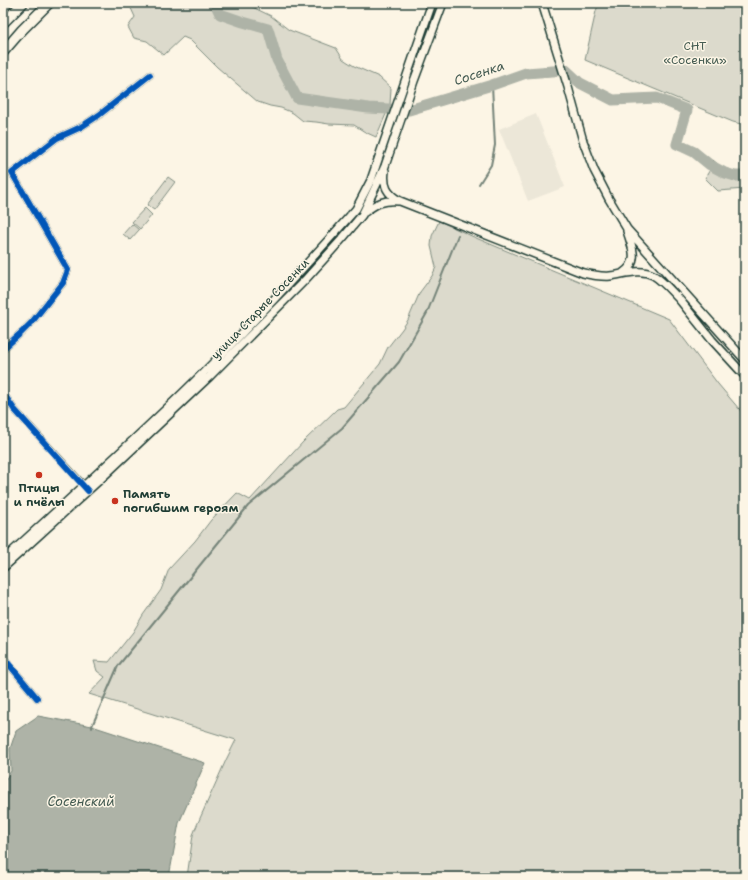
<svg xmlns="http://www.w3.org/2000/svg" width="748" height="880" viewBox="0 0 748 880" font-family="'Shantell Sans',sans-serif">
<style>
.built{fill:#ece7d8}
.green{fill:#dcdacc;stroke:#7e8c80}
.water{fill:#aeb3a7;stroke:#758479}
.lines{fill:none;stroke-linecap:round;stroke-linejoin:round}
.stream{stroke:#758479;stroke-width:2}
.river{stroke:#aeb3a7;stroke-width:11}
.minor-casing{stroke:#1f3d34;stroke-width:8}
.secondary-casing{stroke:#1f3d34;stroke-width:10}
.trunk-casing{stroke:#1f3d34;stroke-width:12}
.minor{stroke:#fcf5e5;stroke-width:5}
.secondary{stroke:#fcf5e5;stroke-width:7}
.trunk{stroke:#fcf5e5;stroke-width:9}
.cycleway-casing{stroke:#fcf5e5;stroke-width:8}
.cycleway{stroke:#0057b8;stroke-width:6}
.poi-dot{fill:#c8321e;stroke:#fcf5e5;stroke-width:1.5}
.labels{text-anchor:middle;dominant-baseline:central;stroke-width:3;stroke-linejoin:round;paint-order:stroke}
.park-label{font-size:12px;fill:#455c52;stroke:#fcf5e5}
.street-label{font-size:12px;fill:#1f3d34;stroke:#fcf5e5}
.poi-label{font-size:12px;font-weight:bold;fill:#1f3d34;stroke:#fcf5e5}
.water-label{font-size:13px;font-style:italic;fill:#435a51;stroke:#fcf5e5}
</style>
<rect width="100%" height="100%" fill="#fcf5e5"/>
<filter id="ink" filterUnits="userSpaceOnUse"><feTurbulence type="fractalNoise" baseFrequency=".025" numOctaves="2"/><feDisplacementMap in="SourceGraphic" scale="8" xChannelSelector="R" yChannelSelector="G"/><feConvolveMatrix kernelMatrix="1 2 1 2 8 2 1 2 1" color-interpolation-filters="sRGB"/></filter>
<g filter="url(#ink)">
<path class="built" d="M536 114 565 187 528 201 499 129Z"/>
<path class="green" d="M129 3H244L271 16 289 30 336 48 343 59 354 66 379 77 391 88 390 105 376 137 365 132 354 125 329 124 316 122 303 121 293 113 281 108 270 106 258 102 217 67 190 40 183 37 164 55 147 41 134 38 128 27 135 17 130 6Z
M599 3H745V125L733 122 585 60 596 11Z
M711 168C721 176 732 179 745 180V189L718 191 705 178Z
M168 177 175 182 154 210 147 205Z
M145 208 152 215 140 229 132 222Z
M439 221 476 238 669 319 718 384 745 416V877H187L193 835 197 825 226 760 236 740 89 694 105 677 97 671 94 661 109 662 133 632 143 615 161 590 169 569 195 541 211 520 237 493 250 500 303 442 337 409 344 407 380 364 388 347 402 329 408 320 420 292 432 276 436 267 431 246 432 236Z
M132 224 139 230 130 240 123 234Z"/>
<path class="water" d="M713 160 726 171H732L745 174V180C732 179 721 176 711 168Z
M38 716 92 726 205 763 179 823 169 877H3V783L11 771 10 749 16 731Z"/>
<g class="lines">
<path class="stream" d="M479 184 491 165 495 145 492 85
M92 728V726L118 666 248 506 342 428 399 362 427 313 458 235"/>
<path class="river" d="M215 3 220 14 243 22 268 29 277 60 297 98 368 108 409 110 492 85 526 73 566 70 580 83 613 100 657 98 687 110 677 144 694 152 710 165 725 173 735 176H745"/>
<defs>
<path id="minor" d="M3 349 22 332 32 322 63 283 68 270 12 173 57 138 81 127 99 115 150 75
M3 393 14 409 86 488
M3 657 37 698"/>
<path id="secondary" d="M542 3 568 87 583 141 594 170 609 199 627 229 745 360
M385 171C383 186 387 194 400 201L583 273C592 275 601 277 610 276 625 274 640 268 653 275 663 281 671 291 679 299
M365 212C376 203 384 200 398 201
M623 273C640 262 632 247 627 231
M677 296 679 299 712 340 745 376
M3 560C67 501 132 443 194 382 248 329 298 274 348 218L356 209 371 180 432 3
M3 568 105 475 210 376 305 280 342 239 362 215 376 186 385 166 414 81 443 3"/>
<path id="trunk" d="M3 23 23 3
M3 52 22 30 49 3"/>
</defs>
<use href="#minor" class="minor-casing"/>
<use href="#secondary" class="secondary-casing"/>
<use href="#trunk" class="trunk-casing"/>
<use href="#minor" class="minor"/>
<use href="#secondary" class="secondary"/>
<use href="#trunk" class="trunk"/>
<defs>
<path id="cycleway" d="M3 349 22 332 32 322 63 283 68 270 12 173 57 138 81 127 99 115 150 75
M3 393 14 409 88 491
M3 657 37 698"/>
</defs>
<use href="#cycleway" class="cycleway-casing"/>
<use href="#cycleway" class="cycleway"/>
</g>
</g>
<g class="poi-dot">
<circle cx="39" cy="475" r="4"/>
<circle cx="115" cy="501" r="4"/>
</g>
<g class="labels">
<g class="park-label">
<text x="695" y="46">СНТ<tspan x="695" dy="14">«Сосенки»</tspan></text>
</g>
<g class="street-label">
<text transform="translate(260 309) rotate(-46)">улица Старые Сосенки</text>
</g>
<g class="poi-label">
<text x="39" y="488">Птицы<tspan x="39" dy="14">и пчёлы</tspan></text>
<text x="123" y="494" text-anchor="start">Память<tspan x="123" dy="14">погибшим героям</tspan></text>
</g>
<g class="water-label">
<text transform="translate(479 73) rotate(-18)">Сосенка</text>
<text x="81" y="801">Сосенский</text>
</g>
</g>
<rect width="748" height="880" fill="none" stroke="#fcf5e5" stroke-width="16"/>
<rect x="8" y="8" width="732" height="864" fill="none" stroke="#1f3d34" stroke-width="1.5" filter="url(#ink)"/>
</svg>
